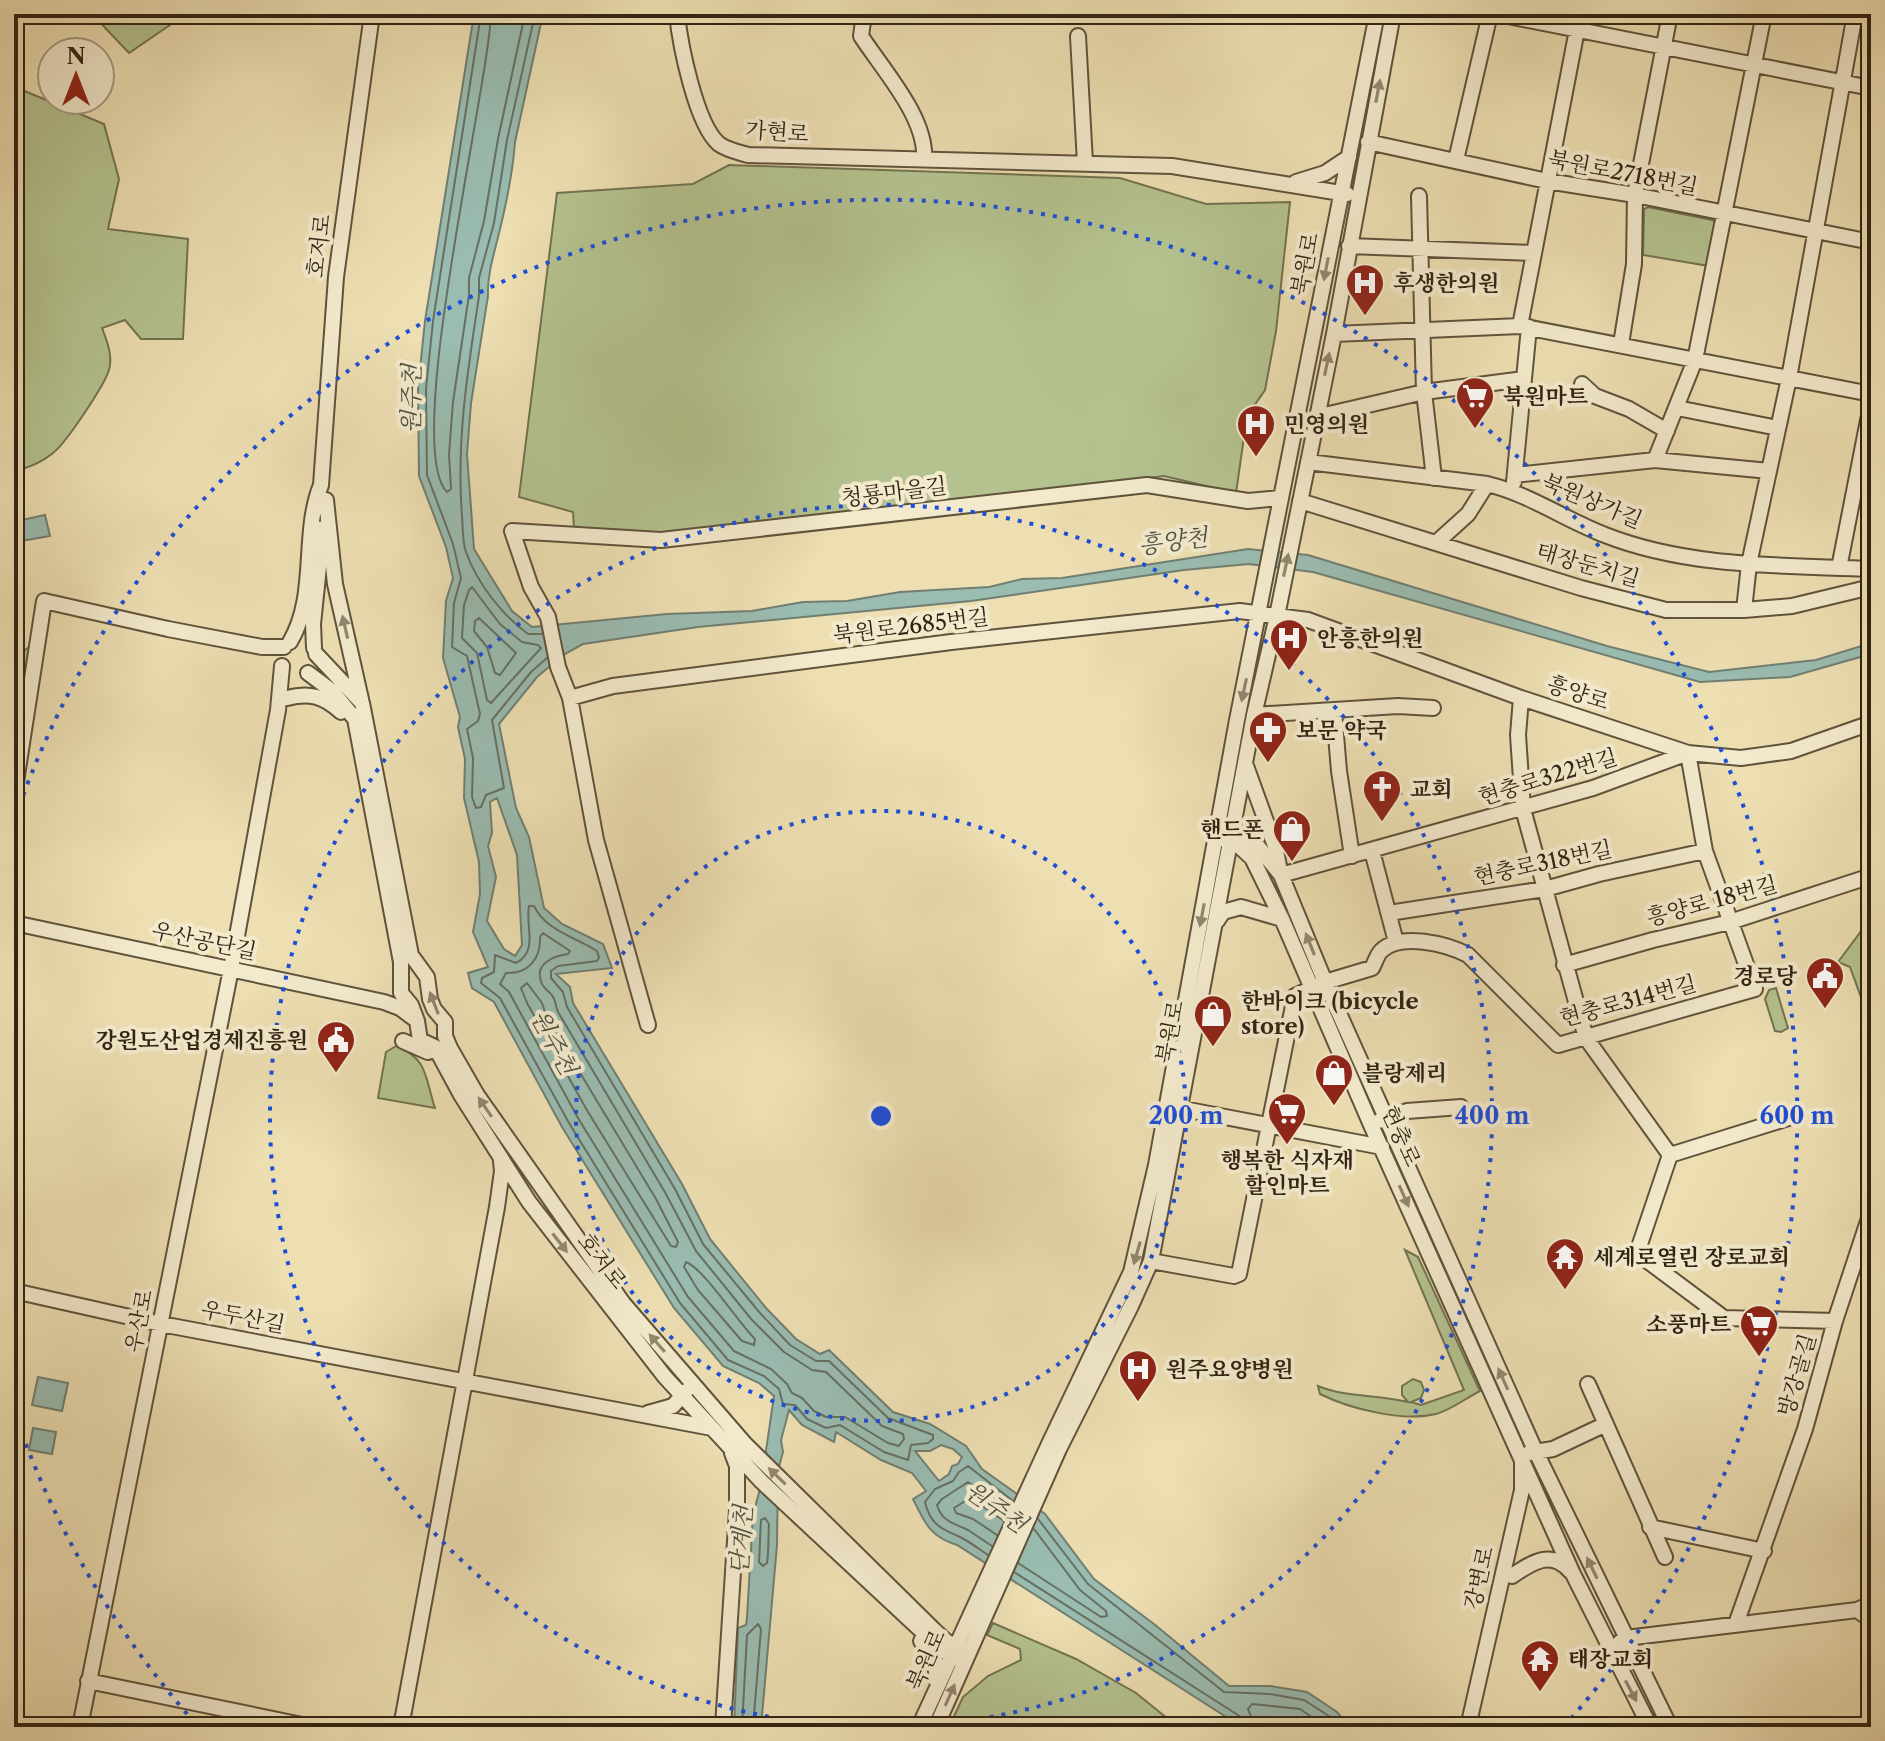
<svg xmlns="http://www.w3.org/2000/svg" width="1885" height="1741" viewBox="0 0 1885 1741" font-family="'Libre Caslon Text','Noto Serif KR',serif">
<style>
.green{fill:#b4c28f;stroke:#727352;stroke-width:2}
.water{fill:#9abcb1;stroke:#707f72;stroke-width:2;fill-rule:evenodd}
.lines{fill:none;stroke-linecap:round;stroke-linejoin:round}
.shore{stroke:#667062;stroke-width:2}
.minor-casing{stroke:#60533c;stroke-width:18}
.minor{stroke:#f3eacd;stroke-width:14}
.oneway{fill:#928770}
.ring{fill:none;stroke:#1d4ed8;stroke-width:4;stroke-dasharray:4 8}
.labels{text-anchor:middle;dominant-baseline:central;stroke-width:8;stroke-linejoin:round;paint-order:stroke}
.street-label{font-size:22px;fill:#312414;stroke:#f3eacd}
.poi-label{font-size:22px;font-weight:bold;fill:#312414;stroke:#f3eacd;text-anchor:start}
.water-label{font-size:24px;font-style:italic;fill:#505243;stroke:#f3eacd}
.centre{fill:#1d4ed8;stroke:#f3eacd;stroke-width:4}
.ring-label{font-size:24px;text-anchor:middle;font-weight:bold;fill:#1d4ed8;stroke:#f3eacd;stroke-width:8;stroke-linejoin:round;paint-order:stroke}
</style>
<rect width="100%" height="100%" fill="#eddfb2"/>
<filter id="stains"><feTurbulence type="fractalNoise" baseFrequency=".0025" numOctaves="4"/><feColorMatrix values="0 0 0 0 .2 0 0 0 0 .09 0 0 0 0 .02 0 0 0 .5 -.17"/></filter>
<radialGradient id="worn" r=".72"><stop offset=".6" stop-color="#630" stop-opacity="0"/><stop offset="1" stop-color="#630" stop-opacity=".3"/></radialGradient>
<path class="green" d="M92 14H186L129 53Z
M14 63 22 90 104 124 119 179 108 229 188 239 183 339H141L125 320 102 328C107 341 113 356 109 370 104 386 66 443 53 453 41 463 29 468 14 471Z
M729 165 1120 178 1206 204 1290 202 1276 331 1265 390 1247 416 1236 493 1164 476 686 534 574 529 573 512 519 497 557 193 693 184Z
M1648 207 1717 221 1709 266 1643 255 1644 209Z
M32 645 20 713 14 707V658Z
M1871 918V1025L1850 967 1838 962Z
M1776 988 1788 1028 1781 1032 1775 1031 1765 999 1769 990Z
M396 1046C428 1058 425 1078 435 1108L378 1098 386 1052Z
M1405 1250 1418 1257 1480 1391C1466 1398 1451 1410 1436 1414 1403 1422 1350 1409 1320 1394L1318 1386C1347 1398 1377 1394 1408 1402L1402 1395V1386L1413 1379 1421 1382 1424 1390 1421 1398 1411 1402 1421 1405 1464 1390Z
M993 1623 1076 1659 1136 1693 1178 1727H949L963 1697 988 1676 1021 1660 1020 1649 987 1635Z"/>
<path class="water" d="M474 14H543L515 142C513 171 507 200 500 229 495 251 487 273 488 296L471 403 467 454 474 549 512 611 532 627 667 614 752 611 803 602 847 601 900 592 989 587 1022 579 1062 578 1248 549 1308 555 1607 646 1709 672 1816 660 1871 643V654L1790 677 1700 682 1313 572 1249 564 1184 570 971 601 698 627 583 644 563 655 537 677 499 724 516 808 529 837 544 908 562 924 603 944 612 968 556 974 570 987 573 1003 682 1184 710 1239 766 1308 796 1339 820 1354 829 1350 893 1412 930 1424 966 1446 982 1469 1045 1514 1094 1579 1154 1624 1229 1686H1270L1307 1692 1337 1712 1350 1727H1242L957 1545C930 1537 925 1523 913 1499L926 1491 912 1473 881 1460 836 1432 834 1442 802 1425 789 1410 781 1440 783 1452 778 1470 777 1545 761 1727H734L738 1628 746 1625 747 1618 753 1515 761 1485 774 1396 759 1383 723 1366 674 1308 562 1127 494 1002 472 988 468 973 488 967 473 932 480 894 479 862 464 798 465 759 458 727 460 717 443 658 446 601 453 578 446 547 419 476 418 388 425 321ZM497 798 517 855 522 945 515 956 504 949 487 921 496 877 488 846 492 833 490 802ZM941 1445 953 1449 962 1457 958 1464 952 1466 949 1474 939 1481 915 1451H930Z
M45 515 50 536 21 541 17 521Z
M38 1377 68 1383 62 1411 32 1405Z
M33 1428 56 1432 52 1454 29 1450Z"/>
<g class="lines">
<path class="shore" d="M481 14 433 321 426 389 427 475 453 544 461 578 454 603 452 647 467 656 480 714 478 721 467 729 473 758 472 797 476 808 481 807 486 795 504 788 492 720 531 672 547 658
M491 14C488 91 402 448 447 492L451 489 449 454 453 402 469 295V278L484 221 498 139 525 14
M535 14 507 140 494 223 479 278V296C468 369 456 441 462 515 463 527 462 541 466 552 477 583 502 615 528 634H542
M472 587 500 624 522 642 538 645 541 648 491 703 487 700 477 653 462 638 464 605 469 590Z
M479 618 516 653 500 675 495 673 487 647 474 631 475 621Z
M529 906H534C546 931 576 937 597 951L599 958 597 961 558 966 551 971V978L563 992 567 1007 675 1189 703 1244 760 1313 790 1345 816 1361H829L888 1418 933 1435V1439L928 1443 911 1445 908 1460 884 1452 840 1425 826 1428 807 1419 795 1405 783 1404 779 1389 764 1376 728 1360 680 1303 569 1123 500 998 481 983 482 978 494 972 495 955 516 963C539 951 525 926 529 906Z
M543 933 570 951 568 954C553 956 533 964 542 984 545 990 552 993 554 999 556 1003 556 1008 558 1012L666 1194 696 1251 752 1320 784 1352 812 1370 826 1372 882 1426 903 1434 904 1439 899 1446 888 1443 845 1417H826L814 1411 802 1398 792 1393 787 1384 771 1369 734 1351 688 1297 578 1118 509 992 500 984 506 973C528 974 541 959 540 937Z
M527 983 542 1003 547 1018 656 1199 678 1242 676 1247 671 1246 588 1112 527 1003 521 988Z
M686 1262C705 1270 737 1321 755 1339L754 1345 742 1341 698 1290 684 1267Z
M765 1518 769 1524C768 1538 769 1549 767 1563L763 1566 759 1562C760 1547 760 1535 761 1520Z
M1038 1519 1088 1584 1224 1692 1270 1694 1304 1700 1332 1718 1340 1727
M997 1535 973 1519 956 1513 954 1508 970 1498 1004 1521
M992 1546C984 1541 976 1535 968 1530 954 1523 942 1522 937 1505L942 1499 968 1482 1009 1510
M988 1555C979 1549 970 1542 960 1537 941 1529 930 1524 925 1502L935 1489 953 1481 959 1472 968 1466 1013 1501
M1018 1563 1101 1617 1107 1616 1106 1611 1080 1590 1034 1529
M1014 1572 1241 1717 1245 1727
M742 1727 747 1635 758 1624 761 1629 753 1727
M1255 1727 1248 1709 1252 1704 1300 1709 1326 1727"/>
<defs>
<path id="minor" d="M677 14C680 44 696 125 719 144 727 150 738 152 748 155L1172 166 1347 194
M864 14 861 36C883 70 927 118 924 159
M1498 14 1871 88
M1078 36 1085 163
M1368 142 1547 181 1635 195 1871 242
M1456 160 1490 14
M1296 182 1325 173 1349 157
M1419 196 1424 392 1434 478
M1349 246 1534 253
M1520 326 1580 14
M1334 334 1520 326 1871 394
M1621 344 1634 264 1635 195 1670 14
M1582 384 1595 396 1629 409 1667 431
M1677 408 1778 428
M1316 417 1424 392 1524 379
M1655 460 1695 360 1764 14
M1308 462 1487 484C1529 494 1564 519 1605 535 1689 568 1782 565 1871 569
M1515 475 1655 460 1769 471
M1514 482 1529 327
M326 500 335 584 361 699
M1300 501 1581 588 1666 610H1744L1792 606 1871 587
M1436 543 1468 514 1487 484
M1839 568 1871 405
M1744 610 1749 564 1789 378 1855 14
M290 642C318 595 301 534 321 485L336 277 372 14
M314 648 313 624 323 528
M316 654 362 703 411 955 427 977 430 999 434 1009 445 1022V1036L450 1048 477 1095 623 1303 745 1444 934 1630 947 1642 961 1648
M308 673 332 691 355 719 401 962V993L411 1005 417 1021 420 1040 435 1047 461 1095 529 1202 665 1377 761 1481 942 1650 957 1659
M287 698C309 692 324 696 341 712
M570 698 613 686 951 642 1240 611 1308 620 1521 698 1688 753 1741 758 1791 751 1871 723
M1521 698 1518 735 1523 809 1586 1038 1670 1155
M1334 711 1339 771 1352 856
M1254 715 1398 706 1433 708
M1246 766 1275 846 1280 871
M14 795 44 601 168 629 262 647H284
M1226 829 1239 832 1255 843 1281 875 1325 982 1535 1450 1670 1727
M1225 840 1239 846 1252 858 1282 919 1371 1125 1573 1574 1650 1727
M1372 851 1396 942
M1389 913 1545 889 1599 874 1705 851
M1217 921 1223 912 1241 907 1282 919
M14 923 384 1002 400 1008 416 1020
M1564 965 1653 940 1730 922 1871 876
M648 1025 596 840 570 698 558 667 548 617 531 587 512 531 661 540 1147 485 1248 501 1280 498
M403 1041 428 1052
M1178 1108 1382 1147
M1379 1121 1407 1111 1461 1107
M1670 1155 1637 1253 1724 1318 1835 1321
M1670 1155 1798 1115
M1151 1261 1234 1276 1239 1274 1295 996 1325 982 1372 968C1375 963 1377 955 1381 951 1400 932 1447 944 1468 955L1558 1045 1755 989 1705 851 1688 753 1593 788 1281 875
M14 1291 161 1324 712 1428
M1588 1384 1665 1557
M648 1413 673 1406 686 1391
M1529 1453 1553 1449 1606 1424
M1650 1527 1764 1551
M1512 1576C1531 1563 1551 1549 1570 1571
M1857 1610 1871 1620
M1736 1624 1805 1429 1835 1321 1871 1212
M921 1641 935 1660 937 1683
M1620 1642 1626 1638 1857 1610 1871 1604
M88 1681 312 1727
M80 1727 231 969 278 710 282 666
M401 1727 497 1207 502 1171 501 1161
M723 1727 737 1510V1466L732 1453
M919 1727 1049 1444 1131 1272 1156 1165 1237 720 1377 14
M936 1727 1059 1449 1131 1306 1151 1261 1254 715 1277 616 1334 334 1393 14
M1468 1727 1522 1490V1462"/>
</defs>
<use href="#minor" class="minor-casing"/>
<use href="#minor" class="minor"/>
</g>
<defs><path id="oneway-solid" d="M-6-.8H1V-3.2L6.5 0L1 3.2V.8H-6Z" transform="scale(2)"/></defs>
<g class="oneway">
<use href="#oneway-solid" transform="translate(1378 91) rotate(-79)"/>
<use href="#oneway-solid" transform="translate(1326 269) rotate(101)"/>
<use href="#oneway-solid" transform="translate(1327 364) rotate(-78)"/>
<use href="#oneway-solid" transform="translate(1286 565) rotate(-78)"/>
<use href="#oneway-solid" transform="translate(345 627) rotate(-103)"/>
<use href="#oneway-solid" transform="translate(1244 690) rotate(102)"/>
<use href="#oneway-solid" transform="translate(1202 915) rotate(101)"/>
<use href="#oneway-solid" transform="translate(1310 944) rotate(-112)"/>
<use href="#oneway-solid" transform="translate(434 1003) rotate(-111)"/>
<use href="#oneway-solid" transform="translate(485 1107) rotate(-124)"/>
<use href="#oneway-solid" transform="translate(1404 1196) rotate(66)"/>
<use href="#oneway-solid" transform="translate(560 1243) rotate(52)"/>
<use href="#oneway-solid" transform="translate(1137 1253) rotate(106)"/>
<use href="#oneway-solid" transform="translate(657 1343) rotate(-131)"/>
<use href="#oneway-solid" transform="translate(1503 1379) rotate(-114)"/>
<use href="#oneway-solid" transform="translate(777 1476) rotate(-136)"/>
<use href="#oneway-solid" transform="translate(1592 1568) rotate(-116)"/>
<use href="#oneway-solid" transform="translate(1631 1691) rotate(62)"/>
<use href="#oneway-solid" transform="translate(950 1695) rotate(-66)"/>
</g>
<g class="ring">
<circle cx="881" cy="1116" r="305"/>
<path d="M876 1727A611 611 0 1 1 886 1727"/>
<path d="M195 1723A916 916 0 0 1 15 1414M15 818A916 916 0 1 1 1567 1723"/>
</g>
<defs>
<symbol id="hospital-pin" viewBox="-11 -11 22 30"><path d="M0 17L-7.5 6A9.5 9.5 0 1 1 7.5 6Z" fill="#8f2418" stroke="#f3eacd"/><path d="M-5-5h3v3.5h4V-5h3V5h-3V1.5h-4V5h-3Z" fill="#fff"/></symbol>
<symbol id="supermarket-pin" viewBox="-11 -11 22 30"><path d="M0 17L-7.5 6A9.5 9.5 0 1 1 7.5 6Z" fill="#8f2418" stroke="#f3eacd"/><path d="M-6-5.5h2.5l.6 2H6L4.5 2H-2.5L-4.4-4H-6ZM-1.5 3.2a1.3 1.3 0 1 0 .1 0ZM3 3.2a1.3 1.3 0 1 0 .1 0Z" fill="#fff"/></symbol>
<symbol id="pharmacy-pin" viewBox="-11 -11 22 30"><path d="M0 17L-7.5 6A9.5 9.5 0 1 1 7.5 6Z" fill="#8f2418" stroke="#f3eacd"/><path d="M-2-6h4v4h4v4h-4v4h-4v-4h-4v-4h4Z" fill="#fff"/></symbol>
<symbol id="church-pin" viewBox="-11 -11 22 30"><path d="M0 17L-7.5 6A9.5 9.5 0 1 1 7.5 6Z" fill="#8f2418" stroke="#f3eacd"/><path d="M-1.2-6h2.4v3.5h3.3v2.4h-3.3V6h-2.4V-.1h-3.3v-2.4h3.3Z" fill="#fff"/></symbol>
<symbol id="shop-pin" viewBox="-11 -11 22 30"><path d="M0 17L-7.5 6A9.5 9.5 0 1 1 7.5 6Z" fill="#8f2418" stroke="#f3eacd"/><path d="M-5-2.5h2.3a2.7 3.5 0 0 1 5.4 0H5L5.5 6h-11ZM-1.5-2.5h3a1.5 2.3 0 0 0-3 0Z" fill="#fff"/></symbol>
<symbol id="civic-pin" viewBox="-11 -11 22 30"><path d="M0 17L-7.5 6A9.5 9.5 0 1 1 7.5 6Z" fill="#8f2418" stroke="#f3eacd"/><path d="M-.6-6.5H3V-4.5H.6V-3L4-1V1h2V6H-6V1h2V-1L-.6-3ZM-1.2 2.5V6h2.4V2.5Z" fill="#fff"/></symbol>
<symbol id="temple-pin" viewBox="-11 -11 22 30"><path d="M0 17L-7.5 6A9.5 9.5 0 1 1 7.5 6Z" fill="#8f2418" stroke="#f3eacd"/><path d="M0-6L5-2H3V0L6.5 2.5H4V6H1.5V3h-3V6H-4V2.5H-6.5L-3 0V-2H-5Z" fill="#fff"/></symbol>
</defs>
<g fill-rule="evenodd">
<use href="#hospital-pin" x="1343" y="261" width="44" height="60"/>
<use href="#supermarket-pin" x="1453" y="374" width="44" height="60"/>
<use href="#hospital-pin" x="1234" y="402" width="44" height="60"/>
<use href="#hospital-pin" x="1267" y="616" width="44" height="60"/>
<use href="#pharmacy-pin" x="1246" y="708" width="44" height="60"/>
<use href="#church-pin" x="1360" y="767" width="44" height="60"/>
<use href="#shop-pin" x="1270" y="807" width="44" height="60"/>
<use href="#civic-pin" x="1803" y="954" width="44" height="60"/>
<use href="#shop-pin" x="1191" y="992" width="44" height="60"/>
<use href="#civic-pin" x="314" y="1018" width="44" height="60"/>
<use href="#shop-pin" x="1312" y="1051" width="44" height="60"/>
<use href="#supermarket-pin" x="1265" y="1090" width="44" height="60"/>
<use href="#temple-pin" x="1543" y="1235" width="44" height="60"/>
<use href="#supermarket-pin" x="1737" y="1302" width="44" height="60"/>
<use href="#hospital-pin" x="1116" y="1347" width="44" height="60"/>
<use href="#temple-pin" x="1518" y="1637" width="44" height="60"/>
</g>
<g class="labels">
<g class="street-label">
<text transform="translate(777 132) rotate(4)">가현로</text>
<text transform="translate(1623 173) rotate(11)">북원로2718번길</text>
<text transform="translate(319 246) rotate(-83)">호저로</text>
<text transform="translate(1305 264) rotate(-79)">북원로</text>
<text transform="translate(894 492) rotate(-7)">청룡마을길</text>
<text transform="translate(1592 501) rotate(23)">북원상가길</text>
<text transform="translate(1588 565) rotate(16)">태장둔치길</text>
<text transform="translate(911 626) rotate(-7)">북원로2685번길</text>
<text transform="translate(1578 693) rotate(18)">흥양로</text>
<text transform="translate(1548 777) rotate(-17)">현충로322번길</text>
<text transform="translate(1543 863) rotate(-12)">현충로318번길</text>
<text transform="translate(1712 901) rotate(-15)">흥양로 18번길</text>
<text transform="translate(204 941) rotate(12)">우산공단길</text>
<text transform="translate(1628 1001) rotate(-15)">현충로314번길</text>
<text transform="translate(1170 1032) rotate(-79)">북원로</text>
<text transform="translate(1401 1136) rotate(66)">현충로</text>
<text transform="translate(602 1261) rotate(52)">호저로</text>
<text transform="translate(243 1317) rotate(11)">우두산길</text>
<text transform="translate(139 1321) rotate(-79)">우산로</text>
<text transform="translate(1797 1375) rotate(-74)">방강골길</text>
<text transform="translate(1479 1578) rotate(-77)">강변로</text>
<text transform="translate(926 1660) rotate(-66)">북원로</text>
</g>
<g class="poi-label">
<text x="1393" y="283">후생한의원</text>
<text x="1503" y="396">북원마트</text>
<text x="1284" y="424">민영의원</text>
<text x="1317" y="638">안흥한의원</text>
<text x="1296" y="730">보문 약국</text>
<text x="1410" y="789">교회</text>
<text x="1264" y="829" text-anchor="end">핸드폰</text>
<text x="1797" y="976" text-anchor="end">경로당</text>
<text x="1241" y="1001">한바이크 (bicycle<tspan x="1241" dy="25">store)</tspan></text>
<text x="308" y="1040" text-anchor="end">강원도산업경제진흥원</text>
<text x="1362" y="1073">블랑제리</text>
<text x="1287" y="1160" text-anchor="middle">행복한 식자재<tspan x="1287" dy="25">할인마트</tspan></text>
<text x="1593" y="1257">세계로열린 장로교회</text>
<text x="1731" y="1324" text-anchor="end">소풍마트</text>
<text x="1166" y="1369">원주요양병원</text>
<text x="1568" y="1659">태장교회</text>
</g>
<g class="water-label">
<text transform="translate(411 399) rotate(-89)">원주천</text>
<text transform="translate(1173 541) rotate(-7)">흥양천</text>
<text transform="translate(554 1042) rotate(62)">원주천</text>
<text transform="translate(996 1507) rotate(35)">원주천</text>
<text transform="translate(741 1540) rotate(-86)">단계천</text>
</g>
</g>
<circle cx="881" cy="1116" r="12" class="centre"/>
<g class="ring-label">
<text x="1186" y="1124">200 m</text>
<text x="1492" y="1124">400 m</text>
<text x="1797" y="1124">600 m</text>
</g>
<rect width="1885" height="1741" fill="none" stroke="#eddfb2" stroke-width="48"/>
<rect x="16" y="16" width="1853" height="1709" fill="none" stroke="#312414" stroke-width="4"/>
<rect x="24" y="24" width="1837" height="1693" fill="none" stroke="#312414" stroke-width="2"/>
<g transform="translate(76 76)"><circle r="38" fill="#f3eacd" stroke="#a59b83" stroke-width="2"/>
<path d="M0-6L14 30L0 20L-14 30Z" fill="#8f2418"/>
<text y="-12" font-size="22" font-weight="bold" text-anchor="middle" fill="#312414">N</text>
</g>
<rect width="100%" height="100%" filter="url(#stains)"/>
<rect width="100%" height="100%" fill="url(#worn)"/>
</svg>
